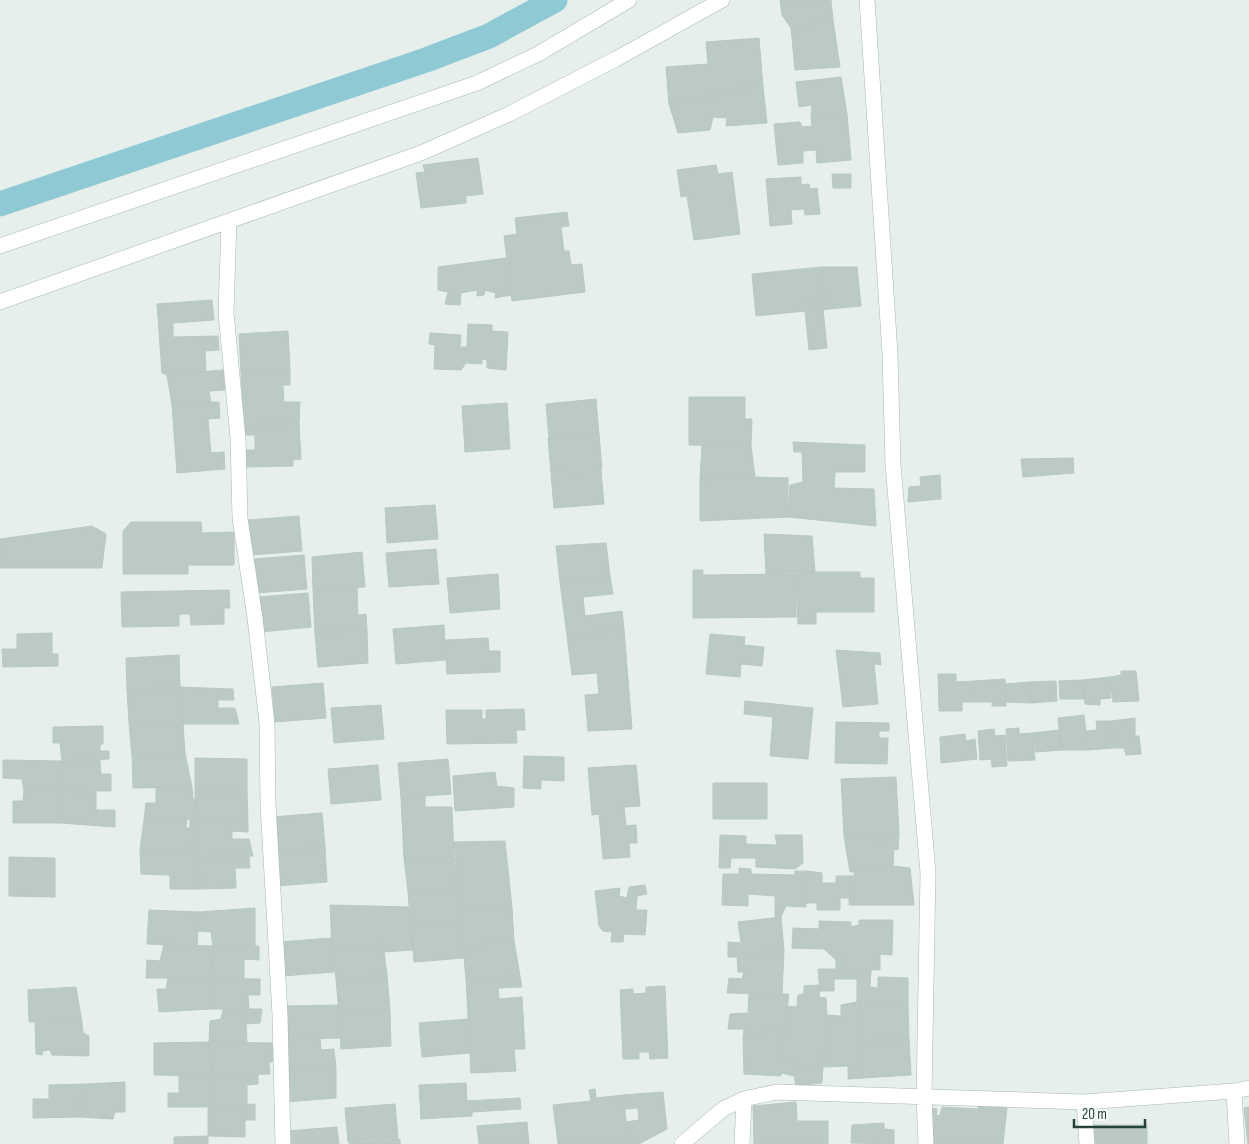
<svg xmlns="http://www.w3.org/2000/svg" width="1249" height="1144" viewBox="0 0 1249 1144" font-family="'Sofia Sans Condensed',sans-serif">
<style>
.lines{fill:none;stroke-linecap:round;stroke-linejoin:round}
.canal{stroke:#8ec9d4;stroke-width:25}
.building{fill:#bbcac4;stroke:#b8c9c2}
.minor-casing{stroke:#a8b8b2;stroke-width:16}
.minor{stroke:#fff;stroke-width:15}
</style>
<rect width="100%" height="100%" fill="#e6efeb"/>
<g class="lines">
<path class="canal" d="M0 204 426 60 489 36 555 0"/>
</g>
<path class="building" d="M780 0H831L833 20 791 28 782 15Z
M833 20 840 67 795 70 791 28Z
M759 38 763 86 712 91 713 100 669 104 666 67 708 64 706 42Z
M841 77 847 114 811 117 812 105 799 107 796 82Z
M763 86 767 123 726 126 727 118 713 117 710 130 678 133 669 104 713 100 712 91Z
M847 114 851 160 817 163 816 150 803 151V163L778 165 774 124 800 122 802 127 812 126 811 117Z
M478 158 483 194 466 196V203L421 208 416 173 425 172 423 165Z
M716 165 718 174 732 172 740 234 694 240 687 196 681 197 677 170Z
M832 174H851V188H833Z
M801 177V185L809 184 810 189 817 188 820 214 805 215 804 209 791 210 792 224 770 226 766 179Z
M567 212 569 226 561 227 564 251H569L571 265 582 264 585 292 512 301 504 236 517 234 515 218Z
M506 258 511 295 495 298 496 293 485 290 484 295 477 296V290L461 293 460 305 445 304 448 292 438 290V267Z
M821 267H857L861 306 809 311 808 301 824 299Z
M821 267 824 299 808 301 809 311 823 309 827 348 809 350 805 311 756 316 752 274Z
M212 300 214 320 173 323V337L218 336 219 350 205 351 206 372 167 375 162 373 157 304Z
M468 324 492 325V331L508 332 506 370 487 368V360L482 359V364L466 363 461 370 434 369 435 345 429 344 430 333 461 335 460 347H467Z
M288 331 290 370 241 372 239 334Z
M223 370 225 390 209 391 211 402 172 405 167 375Z
M290 370V385H283L284 402H300L299 423 244 425 241 372Z
M689 397H745V419H752L751 446 689 445Z
M596 399 599 434 549 438 546 404Z
M211 402H219L220 418 208 419 211 453 224 452 225 469 177 473 172 405Z
M507 403 510 449 465 452 462 406Z
M299 423 301 459 293 460V466L245 467V450H255V435H244V425Z
M599 434 602 469 551 473 548 438Z
M793 442 865 445V472H835L834 488 874 489 876 526 788 517 790 485 803 482 802 452H794Z
M702 445 751 446 755 477 700 480Z
M1073 458 1074 473 1023 477 1021 459Z
M601 470 604 504 554 508 551 474Z
M940 475 941 499 908 502 909 487 921 486 920 477Z
M755 477 788 478V517L700 521V480Z
M435 505 438 539 387 543 385 508Z
M299 516 302 551 251 555 248 520Z
M131 522H201L202 533 234 532V565H188V574H123V531Z
M92 526 106 534 102 568H0V539Z
M764 534 812 536 815 572 766 574Z
M606 543 610 576 560 582 556 546Z
M436 549 439 584 389 587 386 553Z
M362 552 365 587 313 590 312 557Z
M304 555 307 589 256 593 253 559Z
M693 570H703V575L796 574V617L693 618Z
M815 572H860V578H874V612H816V624H798L796 574Z
M498 574 500 609 450 613 447 578Z
M610 576 613 594 583 597 585 616 622 611 624 629 567 636 560 582Z
M357 588 358 615 366 614 367 630 315 633 313 590Z
M229 590 230 608H224V624L191 625 190 614H179V626L122 627 121 592Z
M308 593 311 627 261 632 258 597Z
M444 625 446 660 396 664 393 629Z
M624 629 632 729 588 731 585 695 599 694 597 673 572 675 567 636Z
M367 630 368 663 318 667 315 633Z
M52 633V654H58V666L3 667 2 649H17V634Z
M710 634 745 637 744 645 764 647 762 666 741 664 740 677 706 674Z
M488 638 489 651H500V672L447 674 445 640Z
M836 650 880 653 881 665 874 664 878 704 843 707Z
M179 655 180 687 127 690 126 658Z
M1121 671H1136L1139 701 1113 702 1110 677 1121 675Z
M938 674H956V682L974 681V702H962V711H939Z
M1110 677 1111 698 1100 699V705L1085 704 1083 680Z
M1005 679 1006 706H992V702H974V681Z
M1083 680 1085 699H1060L1059 681Z
M1056 681 1057 701 1032 703 1030 682Z
M1030 682 1032 703 1006 702 1005 684Z
M323 683 326 718 275 722 272 687Z
M180 687 233 689 234 700H218V708H235L239 724H183Z
M180 687 183 724 129 723 127 690Z
M745 701 813 708 808 759 770 756 773 717 744 714Z
M381 705 384 739 334 743 331 708Z
M524 709 525 730H516L517 743 447 744 446 710H482V719H486V710Z
M1084 715 1088 750H1061L1058 718Z
M1135 718V736H1139L1141 754 1126 755 1124 748H1113L1111 721Z
M1096 721H1111L1113 748 1088 750 1086 731 1097 730Z
M836 722 889 723V731H879V738H888L887 764 835 763Z
M129 723 183 724 185 753 132 756Z
M103 726V744H100V751H109V759L62 761 60 743H53V727Z
M1019 728V734L1033 733 1035 760 1008 761 1006 729Z
M994 729 995 736 1005 735 1007 766 992 767 991 759 980 760 978 731Z
M1059 730 1061 750 1036 752 1033 733Z
M965 734 966 741 975 739 977 759 941 763 940 737Z
M185 753 192 787 133 788 132 756Z
M524 756 564 757V781L541 780V789L523 788Z
M195 758 247 759V792H195Z
M448 759 451 794 401 798 398 763Z
M3 760 62 761 60 791H24L22 779 3 778Z
M100 760 101 774H111V791H60L62 761Z
M378 765 381 800 331 804 328 769Z
M636 765 640 806 624 807 626 826 636 825 637 843H629L630 857 603 859 599 814 592 815 588 768Z
M495 772 497 786 514 788V807L455 811 453 776Z
M896 777 899 833 888 834V840H877V834L844 836 841 779Z
M713 783H767V819H713Z
M156 787H192L193 799H196L197 821H190L187 818 144 820 146 803H156Z
M24 791H60V823H13V801H23Z
M60 791 96 792V810H115V827L60 823Z
M195 792H247L248 821H197Z
M425 797V807H452L454 857 404 858 401 798Z
M322 813 325 847 274 851 272 817Z
M187 818 186 828H190V821H197L198 848 140 850 144 820Z
M197 821H248V832L232 831V839H249L253 856 199 857Z
M899 833 898 850 894 849 893 866 850 872 844 836 877 834V840H888V834Z
M720 835 746 836V844L777 845 775 835H802L803 863 795 869 756 867V858H731L730 868H719Z
M505 841 512 907 460 910 454 842Z
M325 847 327 882 276 886 274 851Z
M198 848 200 889H170V875L141 874 140 850Z
M249 855 250 868H235L236 888 200 889 199 857Z
M9 857 55 858V897L9 896Z
M454 857 458 888 408 892 404 858Z
M893 866 910 868 914 905H854V871Z
M739 868 751 869V874L795 875V871H807L806 907 786 906 781 917H775V896L748 894V906L722 905 723 874H739Z
M807 871 822 873V883H836V876H853L854 905H849V898H840V910H817V903H806Z
M645 885 647 894 637 896 636 910H647L645 935 624 934 623 942H611L612 932 603 931 599 926 595 891 620 888 619 896 627 898 629 887Z
M458 888 461 923 411 927 408 893Z
M330 905 409 907 413 950 383 952V944L332 948Z
M512 907 514 941 463 946 460 910Z
M255 908V946H213L211 932 198 931 199 912Z
M149 910 199 912 197 946 147 944Z
M781 917 784 950 768 951V957H728V942L741 943 738 922Z
M859 920H893L892 955 880 954V970L843 969V960H836L824 949 792 948 793 928 819 929V921L851 922V927L859 925Z
M461 923 464 958 414 962 411 927Z
M331 938 334 972 283 976 280 942Z
M514 941 520 976 466 979 463 946Z
M164 944 213 946 211 978H146L147 960 160 961Z
M383 944 387 975 336 979 332 948Z
M213 946H259V960L244 959V979L211 978Z
M784 950 782 994 727 993 729 978 742 979 744 972H738L737 957H768V951Z
M836 960H843V969L871 970 870 987 878 988V977L908 978V1004L857 1002V979H834V991H820L818 969H836Z
M387 975 390 1010 339 1014 336 979Z
M520 976 522 987 498 988 499 999 522 997 525 1049H514L516 1071 471 1073 466 979Z
M168 978H211V1009L159 1012 157 989H166Z
M211 978 260 979V995H248L249 1009H211Z
M820 985 819 997 826 998 827 1015 823 1067 802 1068 798 1062 780 1059 787 1006 797 1007 798 995 804 994V986Z
M665 986 668 1058 650 1059 649 1052H639V1059H623L620 990 633 989V994L646 993V987Z
M76 987 82 1022H29L28 990Z
M749 993 789 994 784 1032 764 1030 763 1037H743L744 1029H728L730 1014 748 1013Z
M857 1002 861 1003 863 1078 848 1079V1066L823 1067 827 1015 841 1016V1005Z
M861 1003 908 1004 909 1039 862 1041Z
M340 1005V1038L285 1039 284 1006Z
M223 1009H262L260 1023 246 1024 247 1043 209 1042 210 1021 221 1019Z
M390 1010 391 1046 341 1049 339 1014Z
M468 1019 470 1053 422 1057 419 1023Z
M82 1022 83 1033 89 1036V1056L52 1055 50 1050 43 1051 42 1055 36 1054 35 1023Z
M764 1030 784 1032 780 1059 798 1062 802 1068 823 1067 822 1083 796 1086 794 1076 782 1073 780 1076 744 1074 743 1037H763Z
M320 1038 321 1050 334 1049 336 1068H284L285 1039Z
M909 1039 911 1075 863 1078 862 1041Z
M209 1042 272 1043 273 1061 269 1063 270 1074 213 1076Z
M209 1042 213 1076 154 1075V1043Z
M284 1068H336V1098L285 1102Z
M258 1075V1084L247 1085V1105L213 1107V1076Z
M179 1076H213V1107H168V1093H179Z
M125 1082V1112H115L113 1119 80 1117 79 1099H86V1084Z
M466 1083 467 1101 520 1098 521 1109 472 1112V1116L421 1119 419 1085Z
M86 1084V1099H79L80 1117 33 1118V1099H49V1085Z
M595 1089 596 1098 623 1095 629 1144H558L553 1105 591 1101 589 1090Z
M663 1092 667 1129 639 1144H629L626 1122 639 1120 638 1108 625 1109 623 1095Z
M796 1102 797 1121H828V1144H754L753 1106Z
M255 1104V1120H245V1137L208 1136V1107Z
M395 1104 398 1138 348 1142 345 1108Z
M979 1105 1007 1108 1003 1144H930V1108L937 1109 936 1115 940 1116 942 1107 978 1109Z
M1249 1107V1144H1248L1244 1108Z
M527 1122 529 1144H479L477 1126Z
M884 1123V1129L894 1130V1144L851 1143 852 1125Z
M1093 1125H1147V1144H1093Z
M337 1127 339 1144H288L287 1131Z
M208 1136V1144H174V1137Z
M400 1139V1144H349V1143Z"/>
<g class="lines">
<defs>
<path id="minor" d="M867 0 890 354 893 465 928 873 924 1096 926 1144
M229 222 226 313 238 438 240 518 255 618 267 723 268 804 280 1015 283 1144
M0 246 477 83 538 54 629 0
M0 302 421 153 509 114 616 59 722 0
M1234 1091 1237 1144
M1084 1102 1087 1144
M682 1144 723 1109 744 1099
M742 1144 744 1099 776 1092 1084 1102 1234 1091 1249 1088"/>
</defs>
<use href="#minor" class="minor-casing"/>
<use href="#minor" class="minor"/>
</g>
<path d="M1074 1119v8h71v-8" fill="none" stroke="#24423a" stroke-width="2.5"/>
<text x="1082" y="1119" font-size="15" fill="#24423a" stroke="#f7fbf9" stroke-width="4" paint-order="stroke">20 m</text>
</svg>
